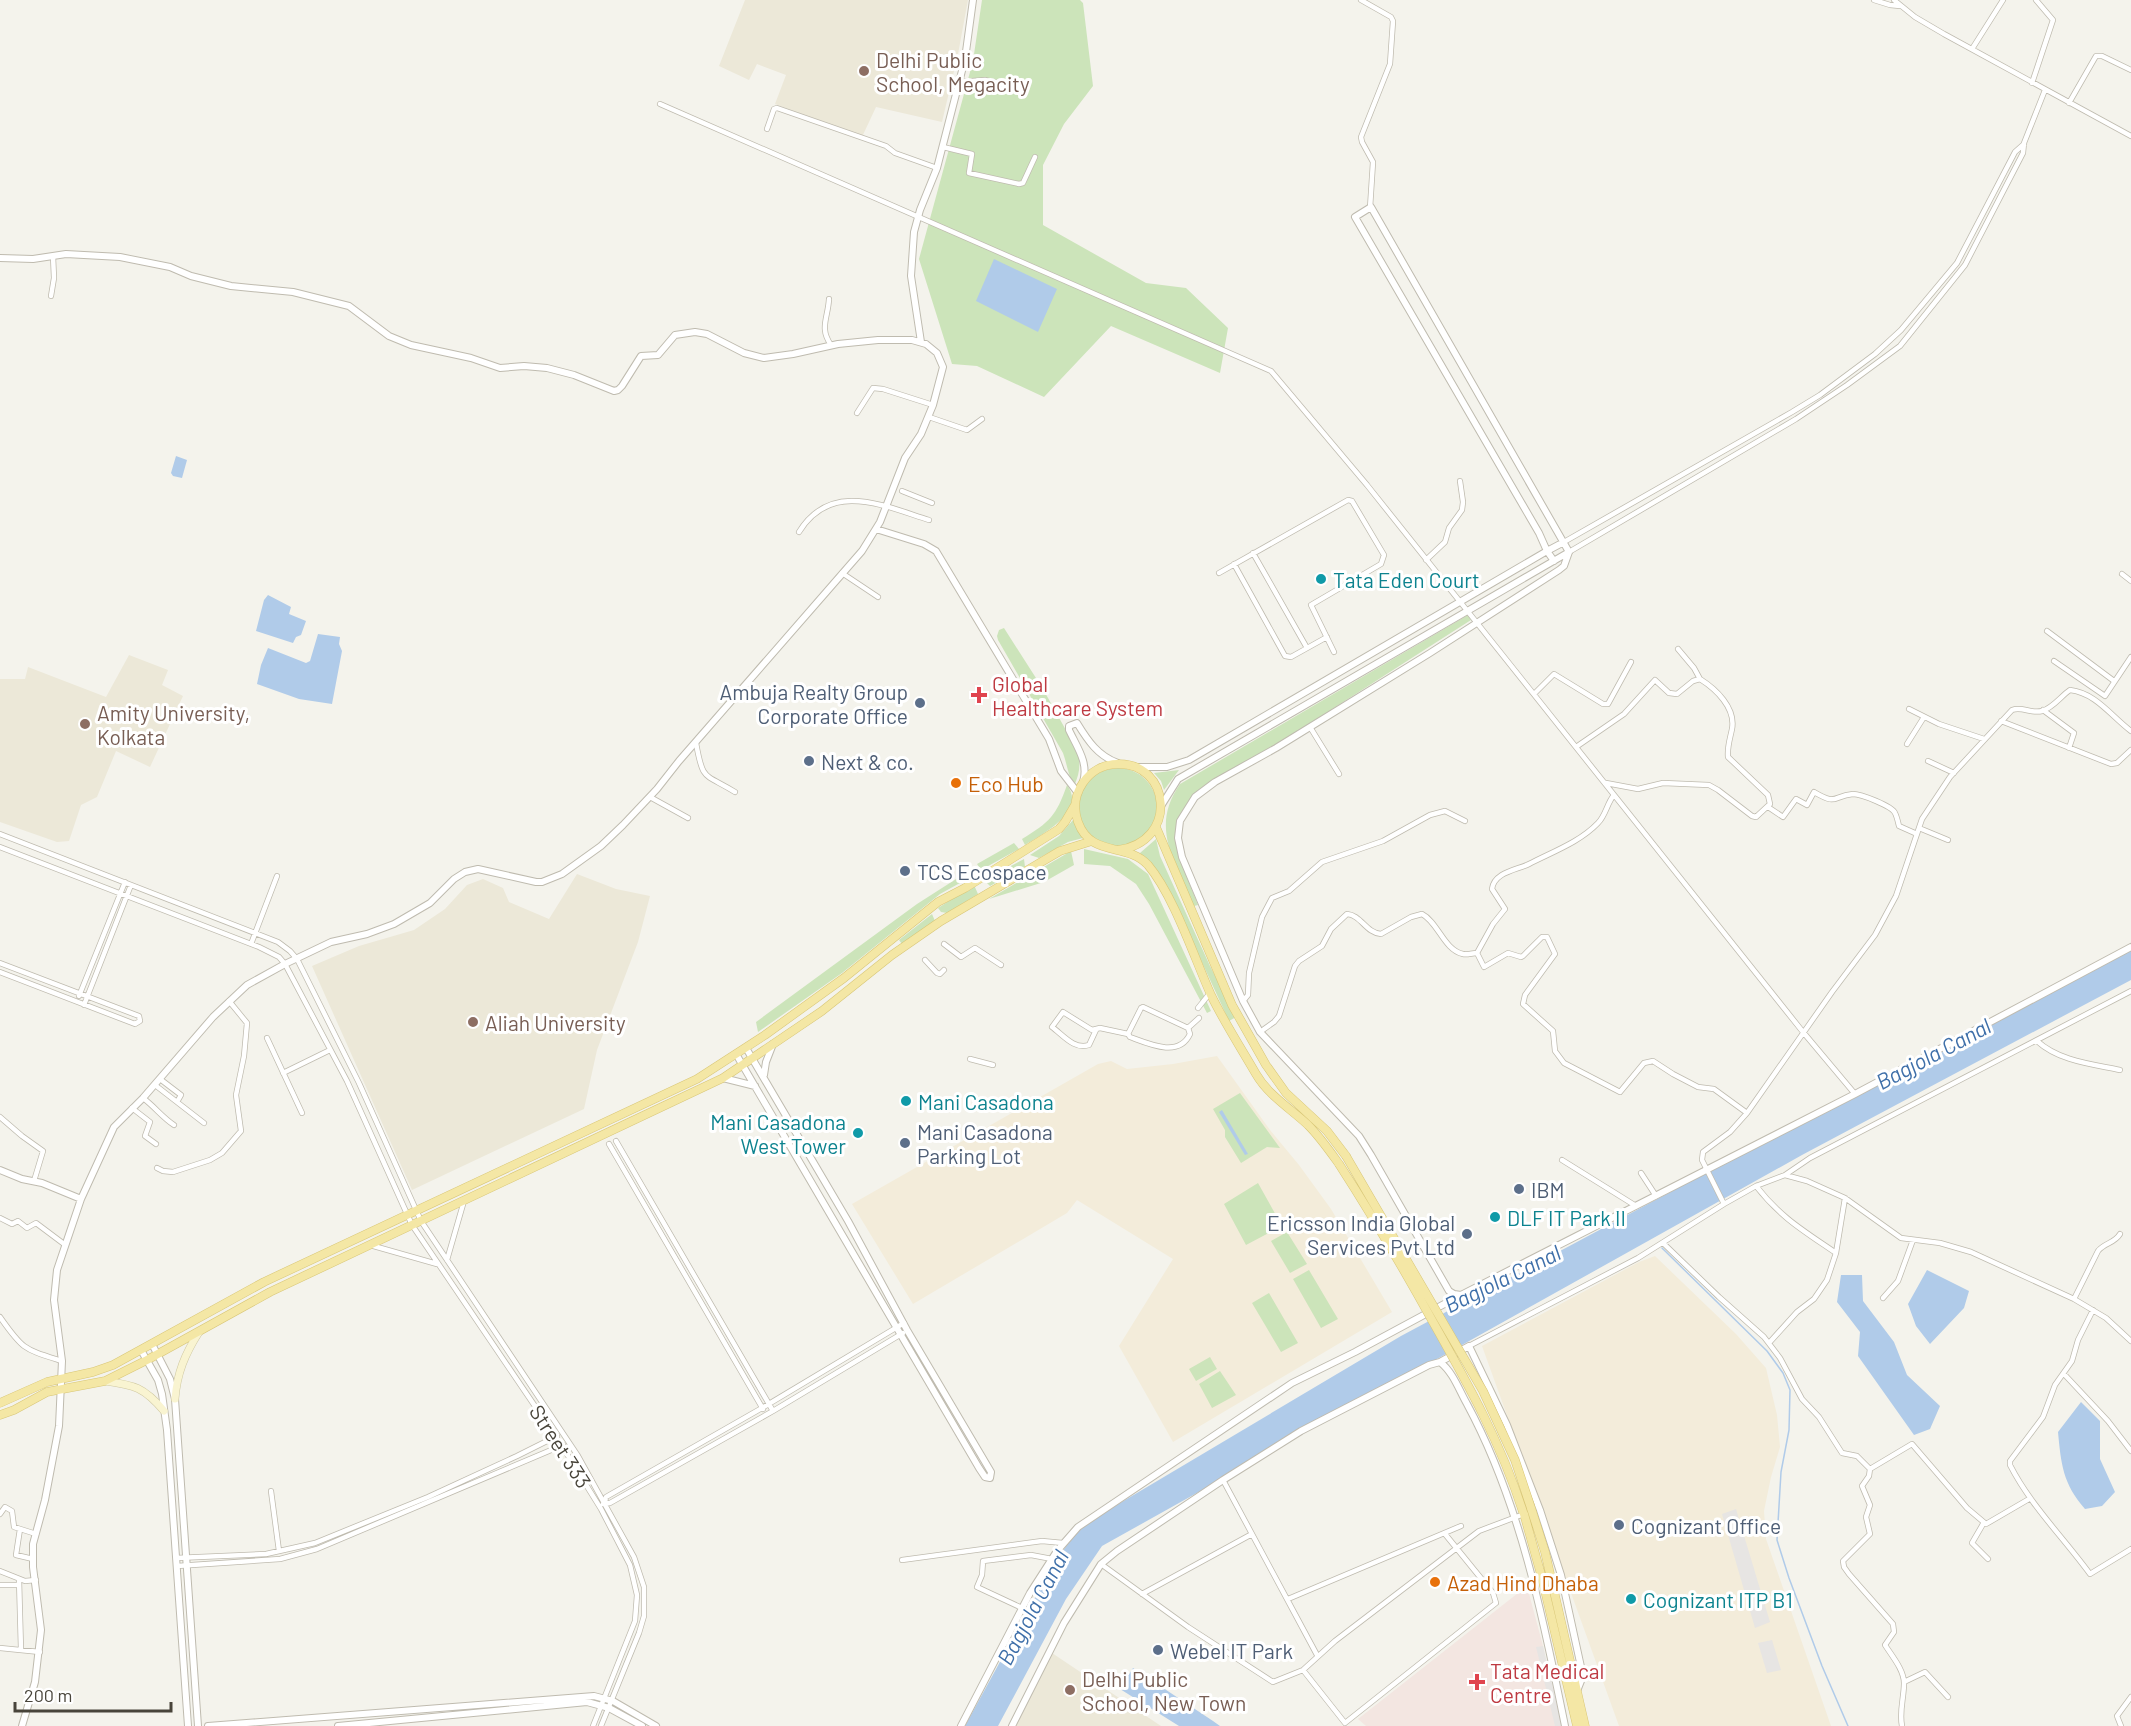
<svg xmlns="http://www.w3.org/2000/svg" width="2131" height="1726" viewBox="0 0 2131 1726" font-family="Barlow,sans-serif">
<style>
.commercial{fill:#f3ecda}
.education{fill:#ece8d8}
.medical{fill:#f3e6e1}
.green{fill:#cce4ba}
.parking{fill:#e7e5e3}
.water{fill:#b0cbe9}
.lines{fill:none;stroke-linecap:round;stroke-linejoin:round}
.stream{stroke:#b0cbe9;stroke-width:1.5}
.minor-casing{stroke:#bfbbaf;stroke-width:6}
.tertiary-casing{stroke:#bfbbaf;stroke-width:8}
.secondary-casing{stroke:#cfc8a1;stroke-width:8}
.primary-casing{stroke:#d8c676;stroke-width:9}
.minor{stroke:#fff;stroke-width:4.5}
.tertiary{stroke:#fff;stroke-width:6}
.secondary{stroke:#f9f4d1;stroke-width:7}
.primary{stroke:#f4e7a5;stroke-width:8}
.primary-bridge-casing{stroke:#d8c676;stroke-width:9;stroke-linecap:butt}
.primary-bridge{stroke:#f4e7a5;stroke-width:8}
.education-dot{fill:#8d6e63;stroke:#fff;stroke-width:2}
.culture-dot{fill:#0f9aa8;stroke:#fff;stroke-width:2}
.health-dot{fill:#e0444e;stroke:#fff;stroke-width:2}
.service-dot{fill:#5c6f8a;stroke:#fff;stroke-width:2}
.food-dot{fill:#e8710a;stroke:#fff;stroke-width:2}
.labels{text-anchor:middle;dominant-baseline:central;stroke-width:6;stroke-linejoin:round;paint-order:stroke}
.education-label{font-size:21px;fill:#785e54;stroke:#fff;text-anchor:start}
.culture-label{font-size:21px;fill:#0d838f;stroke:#fff;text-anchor:start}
.health-label{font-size:21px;fill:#be3a42;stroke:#fff;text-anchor:start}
.service-label{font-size:21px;fill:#4e5e75;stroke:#fff;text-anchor:start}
.food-label{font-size:21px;fill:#c56008;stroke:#fff;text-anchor:start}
.street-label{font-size:21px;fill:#48443a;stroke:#fff}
.water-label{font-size:22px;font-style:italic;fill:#3e6fa9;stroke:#fff}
</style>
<rect width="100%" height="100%" fill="#f4f3ec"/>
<path class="commercial" d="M1217 1056 1270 1130 1299 1165 1331 1209 1392 1312 1173 1442 1119 1346 1173 1259 1077 1200 1067 1213 913 1304 852 1204 1098 1064 1111 1061 1127 1069 1173 1064Z
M1655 1256 1736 1334 1766 1368 1777 1415 1780 1447 1771 1477 1764 1511 1766 1539 1831 1726H1619L1482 1346 1639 1262Z"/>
<path class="education" d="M745 0H968L958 54 942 122 876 107 862 137 775 104 786 75 757 64 749 80 719 66Z
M129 655 168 670 162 685 183 696 150 767 116 751 97 797 81 805 69 841 57 842 0 822V679H25L28 667 106 697Z
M577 874 616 889 650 896 638 942 597 1050 584 1109 412 1190 312 966 359 946 414 930 445 909 467 885 483 879 503 888 509 902 549 919Z
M1052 1653 1161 1726H1015Z"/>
<path class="medical" d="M1527 1586 1543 1646 1558 1726H1366L1358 1719Z"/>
<path class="green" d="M982 0H1080L1083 3 1093 86 1064 124 1043 165V225L1146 283 1186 288 1228 328 1220 373 1111 326 1044 397 977 366 952 364 919 259 973 61Z
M1468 615 1471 620 1298 731 1202 788C1158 825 1181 860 1198 905L1194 906C1176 863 1149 828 1180 784Z
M1004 628 1043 689 1077 750C1081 763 1080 773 1074 786 1068 775 1067 764 1063 753L998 640 997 636 999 630Z
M1079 807a39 39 0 1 1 78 0a39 39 0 1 1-78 0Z
M1179 770 1164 790 1161 781 1154 773Z
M1067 785C1087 811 1043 834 1025 845L1022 839C1050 822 1056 816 1067 785Z
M1073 820 1083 838 1068 842 1039 858 1030 855 1059 836Z
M1156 839 1160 856 1210 966 1236 1017 1229 1021 1170 893 1152 864 1140 853Z
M1014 843 1019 849 981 870 977 864Z
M1084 849 1128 859 1148 874 1211 1011 1207 1013 1149 904 1136 884 1110 866 1084 864Z
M1071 851 1074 865 1044 882 989 899Z
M1024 859 1025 867 990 886 984 880Z
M967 872 969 878 940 894 842 973 758 1032 756 1022 917 904Z
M974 885 978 894 947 913 941 912 938 908Z
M932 914 935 921 902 944 899 940Z
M1240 1093 1280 1148 1267 1147 1241 1163 1225 1137V1130L1213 1109Z
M1258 1183 1282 1226 1246 1245 1224 1204Z
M1287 1232 1307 1264 1290 1273 1271 1241Z
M1309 1270 1338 1319 1321 1328 1293 1279Z
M1269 1293 1298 1343 1281 1352 1252 1303Z
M1210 1357 1217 1369 1196 1381 1189 1369Z
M1220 1371 1236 1395 1212 1408 1199 1384Z"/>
<path class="parking" d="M1736 1509 1770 1622 1755 1628 1722 1514Z
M1772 1640 1781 1670 1767 1673 1758 1643Z
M1543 1646 1562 1726H1555L1536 1647Z"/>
<path class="water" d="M994 259 1057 289 1038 332 976 301Z
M176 456 187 460 182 478 173 476 171 473Z
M268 595 291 607 289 614 306 621 301 635 296 637 293 643 256 631 264 600Z
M318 634 340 637 339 644 342 651 332 704 299 699 257 684 261 665 268 648 306 663 310 661Z
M2131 946V980L1802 1155 1102 1546 1066 1599 998 1726H965L1049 1572 1078 1528 1401 1336Z
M1222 1110 1248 1154 1245 1155 1219 1112Z
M1927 1270 1969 1291 1964 1308 1930 1344 1916 1326 1908 1304Z
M1841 1275H1862L1863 1301 1894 1342 1907 1375 1940 1406 1930 1429 1914 1435 1858 1356 1860 1332 1837 1302Z
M2081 1402 2100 1421V1459L2115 1492 2102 1506 2085 1509C2063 1484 2061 1464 2058 1432Z
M1133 1668 1213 1721 1220 1726H1179L1120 1689Z"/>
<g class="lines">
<path class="stream" d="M1662 1248 1767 1351 1783 1373 1790 1390 1789 1430 1781 1472 1777 1540 1789 1578 1822 1666 1848 1726"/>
<defs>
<path id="minor" d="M1361 0 1391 17 1393 21 1390 64 1361 137 1362 142 1373 162 1370 208
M1874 0 1890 5 1900 6
M1894 0 1915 17 1944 34 2131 136
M1972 49 2003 0
M959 82 985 80 1023 89
M2032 83 2053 20 2036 0
M2069 103 2096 56H2102L2131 70
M660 104 1271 371 1367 485 1803 1032 1855 1094
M767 129 774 109 777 108 886 146 895 153 937 168
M943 147 972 154 969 173 1019 184 1023 183 1035 157
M51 296 54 278 53 256
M829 299C828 318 819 328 831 345
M857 413 873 388 883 389 933 405
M929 417 967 430 982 419
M902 491 932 503
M799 532C831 480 884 506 929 520
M1564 542 1792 412 1820 395 1875 354 1901 330 1957 263 2015 152 2024 144
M1569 552 1796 419 1847 385 1900 346 1965 265 2023 153 2024 143 2045 90
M1253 553 1307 648
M1426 560 1445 542 1449 528 1462 510 1463 502 1460 481
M1234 564 1285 656 1291 657 1327 637
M842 573 878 597
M1219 573 1348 500 1352 501 1384 555 1381 564 1311 605 1334 652
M2122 574 2131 581
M2047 631 2114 681
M1678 649 1694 668 1700 679
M2054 661 2105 696
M1534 694 1554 674 1603 704H1608L1631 662
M2105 696 2131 657
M1909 709 1939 724 1984 739
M2043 710 2074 733 2069 748
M2001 721 2111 764 2117 763 2131 750
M1310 727 1339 774
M696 743C703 782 704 773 735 792
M1907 744 1924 717
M1576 747 1624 714 1655 680 1669 693 1677 694 1693 681 1700 679C1716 689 1736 708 1732 729 1730 739 1727 747 1728 757L1768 795 1770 804 1756 817 1752 816 1718 790 1709 785 1663 783 1638 789 1606 783
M1928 761 1954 773
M650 797 688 818
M1768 807 1783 817 1796 799 1807 805 1814 792C1838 806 1832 796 1853 794 1861 794 1892 806 1895 813 1897 817 1898 822 1899 826L1917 834
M1919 828 1948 840
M0 834 278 942 290 951 297 959 359 1083 421 1221 578 1456 634 1557 644 1587V1616L639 1633 601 1726
M0 847 259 947 279 957 285 964 347 1081 412 1225 562 1446 601 1509 630 1565 637 1595 635 1621 593 1726
M251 944 277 876
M944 944 961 957 975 948 1001 965
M1477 953 1493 924 1505 909 1492 889C1494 872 1517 870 1529 864 1552 852 1580 842 1598 823 1606 815 1607 803 1614 795
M925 960 937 973 940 974 944 970
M0 963 139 1016 140 1021 135 1024 0 972
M79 996 125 882
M1243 1001 1248 995 1249 973 1262 917 1272 898 1289 891 1322 862 1383 841 1430 815 1445 811 1465 821
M84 1005 131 885
M1198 1008 1210 993
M1096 1030 1089 1045C1074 1050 1063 1035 1052 1027L1063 1012 1092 1030 1100 1028 1128 1034 1141 1008 1143 1007 1188 1028 1199 1018
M1260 1032 1274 1022 1279 1016 1295 966 1299 961 1322 946 1331 929 1347 914C1361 915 1366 933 1381 934L1411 917 1422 914C1438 922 1444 950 1463 954 1467 955 1472 953 1477 953L1484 967 1508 953 1521 957 1523 956 1542 937H1547L1555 954 1525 995 1523 1004 1553 1031 1555 1051 1564 1063 1620 1092 1644 1063 1653 1061 1673 1074 1698 1087 1714 1089 1747 1113
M1128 1034 1130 1037C1149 1044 1179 1058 1190 1034L1188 1028
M267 1038 302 1113
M2037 1041C2059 1061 2091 1064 2120 1070
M970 1059 993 1065
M283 1073 330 1050
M160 1079 181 1095 177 1102
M155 1085 204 1123
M143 1098C155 1107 162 1117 174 1125
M132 1108 150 1122 145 1136 156 1144
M0 1117 22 1136 43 1151 34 1181
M616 1141 773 1411
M609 1144 763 1409
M1562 1160 1636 1206
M157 1168 163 1171 173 1172 210 1160 222 1153 241 1131 236 1095 244 1056 247 1023 229 1001
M1641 1173 1656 1196
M1785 1175 1807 1181 1845 1198 1901 1238 1940 1243 1971 1252 2074 1299 2106 1318 2131 1341
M1756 1186C1781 1218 1804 1231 1836 1253
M1724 1204 1702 1160 1703 1152 1730 1132 1747 1113 1832 992 1875 935 1896 896 1922 819 1950 777 2012 710C2022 706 2031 714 2042 711 2053 708 2061 696 2070 690 2096 693 2111 716 2131 731
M0 1218 12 1224 18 1221 27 1228 36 1223 64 1244
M1663 1243 1719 1297 1764 1337 1780 1358 1802 1399 1819 1417 1842 1453 1857 1456 1870 1469 1869 1476 1862 1486 1870 1505 1866 1517 1870 1534 1843 1561 1844 1567 1849 1574 1893 1624 1894 1632 1885 1645C1892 1656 1904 1670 1904 1683 1904 1698 1899 1711 1902 1726
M370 1245 437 1264
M447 1260 464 1201
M1883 1298 1898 1281 1913 1240
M2074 1299 2098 1251C2104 1243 2115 1243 2120 1234
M2093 1310 2078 1340 2072 1361 2055 1385 2043 1417 2010 1461V1465C2031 1506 2063 1537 2090 1574L2131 1549
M0 1317C23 1350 24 1349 62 1361
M1769 1343 1797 1312 1814 1299 1827 1280 1836 1253 1845 1198
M1469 1346 1638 1258 1724 1204 1756 1186 1785 1175 1810 1158 2131 991
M2064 1374 2108 1421 2131 1451
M1870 1469 1912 1444 1967 1508 1986 1524 2029 1499
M1223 1480 1317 1655
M271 1491 279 1551
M605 1502 606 1497 762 1408 904 1323
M603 1504 610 1503 773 1411 903 1333
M0 1514 5 1507 12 1511 14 1527 36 1534
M1983 1524 1972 1543 1988 1559
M20 1529 16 1555 33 1559
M176 1558 266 1554 315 1543 428 1497 517 1456 557 1436
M902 1560 1042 1541 1063 1543
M1101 1564 1188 1627 1273 1682 1303 1670 1335 1641 1479 1531 1524 1514
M177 1566 280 1559 317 1549 563 1445
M0 1571 25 1581 36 1580
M19 1579 21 1650
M0 1585H19
M1142 1594 1252 1534
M1288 1599 1461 1526
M1022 1608 977 1587 982 1575 983 1561 1031 1555 1052 1559
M0 1648 40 1652
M1303 1670 1345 1723 1496 1603 1493 1593 1445 1534
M1904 1682 1925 1672 1948 1697
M2121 1726 2117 1716 2131 1697"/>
<path id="tertiary" d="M0 258 33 259 66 254 120 257 170 267 191 276 231 286 293 292 349 306 389 336 411 345 471 358 500 368 524 366 547 368 574 375 614 391 618 390 622 386 641 356 658 355 675 335 695 332 707 334 744 353 764 358 793 354 838 344 878 340H912L926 344 937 353 943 367 933 405 921 434 905 458 880 522 862 551 679 761 657 789 623 825 601 846 562 874 542 882H536L478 869 465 872 454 879 430 903 394 924 367 934 331 942 285 964 247 985 213 1017 143 1098 114 1127 81 1199 57 1270 54 1300 62 1361 59 1426 45 1500 33 1544V1567L41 1630 35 1682 22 1726
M921 342 911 276 914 232 920 210 937 168 965 59 973 0
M876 529 924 544 936 551 1049 739 1061 771 1078 793
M1569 552 1564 566 1559 570 1430 653 1276 748 1215 782 1195 797 1180 821 1178 838 1182 857 1243 1001 1260 1032 1359 1136 1371 1155 1449 1291 1454 1294 1461 1295 1855 1094 2131 947
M1554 561 1547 551 1564 542
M1137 767H1167L1189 760 1547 551 1539 533 1355 217 1371 207 1569 552 1178 779 1161 806
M1083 782C1089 763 1077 747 1069 730V726L1077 723C1088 741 1098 756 1118 763
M736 1054 979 1468 985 1477 990 1478 991 1472 907 1330 848 1221 746 1048
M764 1075 766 1062 773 1044
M723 1078 755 1086
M0 1170 22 1179 42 1183 81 1199
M152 1344 170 1379 175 1399 198 1726
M141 1350 158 1380 162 1394 167 1430 188 1726
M1440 1362 1469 1346 1507 1425 1540 1510 1561 1575 1583 1676 1577 1691
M208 1726 594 1696 613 1701 656 1726
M338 1726 587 1702 609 1708 642 1726
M961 1726 1030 1593 1057 1551 1078 1527 1292 1383 1355 1352 1461 1295
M1012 1726 1064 1623 1101 1564 1117 1551 1223 1480 1301 1431 1429 1365 1440 1362C1453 1372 1459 1390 1467 1404 1520 1502 1543 1617 1565 1726"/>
<path id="secondary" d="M105 1381C134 1385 144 1387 164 1411
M175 1399C177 1373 185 1354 199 1332"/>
<path id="primary" d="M1156 827 1232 1005 1266 1065 1286 1093 1327 1131 1346 1156
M1118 850C1179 842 1171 762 1117 764 1088 765 1068 794 1078 822 1091 858 1127 842 1148 865 1174 896 1194 957 1211 995 1224 1022 1241 1048 1256 1074 1268 1095 1291 1109 1308 1125 1320 1137 1329 1150 1339 1164
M0 1403 47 1382 93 1372 113 1365 264 1282 697 1079 765 1035 844 978 938 902 965 888 1059 829 1065 822 1075 805
M0 1415 14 1410 47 1392 105 1381 147 1360 270 1292 723 1078 822 1011 892 955 941 921 1060 851 1092 841
M1531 1508 1545 1552 1585 1726
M1524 1514 1542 1578 1577 1726"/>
</defs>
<use href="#minor" class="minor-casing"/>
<use href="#tertiary" class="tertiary-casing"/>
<use href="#secondary" class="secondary-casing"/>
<use href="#primary" class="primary-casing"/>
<use href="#minor" class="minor"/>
<use href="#tertiary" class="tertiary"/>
<use href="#secondary" class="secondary"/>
<use href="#primary" class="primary"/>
<defs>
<path id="primary-bridge" d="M1346 1156 1483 1391 1515 1460 1531 1508
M1339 1164C1372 1215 1403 1268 1433 1322 1468 1384 1501 1443 1523 1512"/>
</defs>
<use href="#primary-bridge" class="primary-bridge-casing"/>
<use href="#primary-bridge" class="primary-bridge"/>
</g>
<g class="education-dot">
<circle cx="864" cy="71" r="6"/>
<circle cx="85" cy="724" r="6"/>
<circle cx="473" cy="1022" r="6"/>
<circle cx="1070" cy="1690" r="6"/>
</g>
<g class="culture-dot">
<circle cx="1321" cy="579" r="6"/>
<circle cx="906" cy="1101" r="6"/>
<circle cx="858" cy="1133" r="6"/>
<circle cx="1495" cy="1217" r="6"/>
<circle cx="1631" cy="1599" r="6"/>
</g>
<g class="health-dot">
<path d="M976 686h6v6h6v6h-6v6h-6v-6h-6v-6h6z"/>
<path d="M1474 1673h6v6h6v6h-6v6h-6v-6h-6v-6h6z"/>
</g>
<g class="service-dot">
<circle cx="920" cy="703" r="6"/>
<circle cx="809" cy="761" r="6"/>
<circle cx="905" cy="871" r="6"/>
<circle cx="905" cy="1143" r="6"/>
<circle cx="1519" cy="1189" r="6"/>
<circle cx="1467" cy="1234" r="6"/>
<circle cx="1619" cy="1525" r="6"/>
<circle cx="1158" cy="1650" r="6"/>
</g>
<g class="food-dot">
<circle cx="956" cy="783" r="6"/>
<circle cx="1435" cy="1582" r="6"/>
</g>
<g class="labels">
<g class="education-label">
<text x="876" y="59">Delhi Public<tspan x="876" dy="24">School, Megacity</tspan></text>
<text x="97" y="712">Amity University,<tspan x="97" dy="24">Kolkata</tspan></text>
<text x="485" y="1022">Aliah University</text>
<text x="1082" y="1678">Delhi Public<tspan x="1082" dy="24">School, New Town</tspan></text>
</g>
<g class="culture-label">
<text x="1333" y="579">Tata Eden Court</text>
<text x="918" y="1101">Mani Casadona</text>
<text x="846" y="1121" text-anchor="end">Mani Casadona<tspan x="846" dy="24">West Tower</tspan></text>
<text x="1507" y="1217">DLF IT Park II</text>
<text x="1643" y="1599">Cognizant ITP B1</text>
</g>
<g class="health-label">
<text x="992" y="683">Global<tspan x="992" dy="24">Healthcare System</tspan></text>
<text x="1490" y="1670">Tata Medical<tspan x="1490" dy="24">Centre</tspan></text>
</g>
<g class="service-label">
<text x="908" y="691" text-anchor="end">Ambuja Realty Group<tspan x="908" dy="24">Corporate Office</tspan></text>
<text x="821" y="761">Next &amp; co.</text>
<text x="917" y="871">TCS Ecospace</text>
<text x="917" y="1131">Mani Casadona<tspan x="917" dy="24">Parking Lot</tspan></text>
<text x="1531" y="1189">IBM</text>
<text x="1455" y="1222" text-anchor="end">Ericsson India Global<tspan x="1455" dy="24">Services Pvt Ltd</tspan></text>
<text x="1631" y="1525">Cognizant Office</text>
<text x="1170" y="1650">Webel IT Park</text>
</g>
<g class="food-label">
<text x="968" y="783">Eco Hub</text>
<text x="1447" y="1582">Azad Hind Dhaba</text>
</g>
<g class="street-label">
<text transform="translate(561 1446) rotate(57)">Street 333</text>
</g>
<g class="water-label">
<text transform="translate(1933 1053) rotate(-28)">Bagjola Canal</text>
<text transform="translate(1502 1278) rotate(-26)">Bagjola Canal</text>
<text transform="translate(1032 1607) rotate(-62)">Bagjola Canal</text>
</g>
</g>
<path d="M15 1702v9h156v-9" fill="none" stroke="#48443a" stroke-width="3"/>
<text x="24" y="1702" font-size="18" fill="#48443a" stroke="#ffffff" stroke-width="4.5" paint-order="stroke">200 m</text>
</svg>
